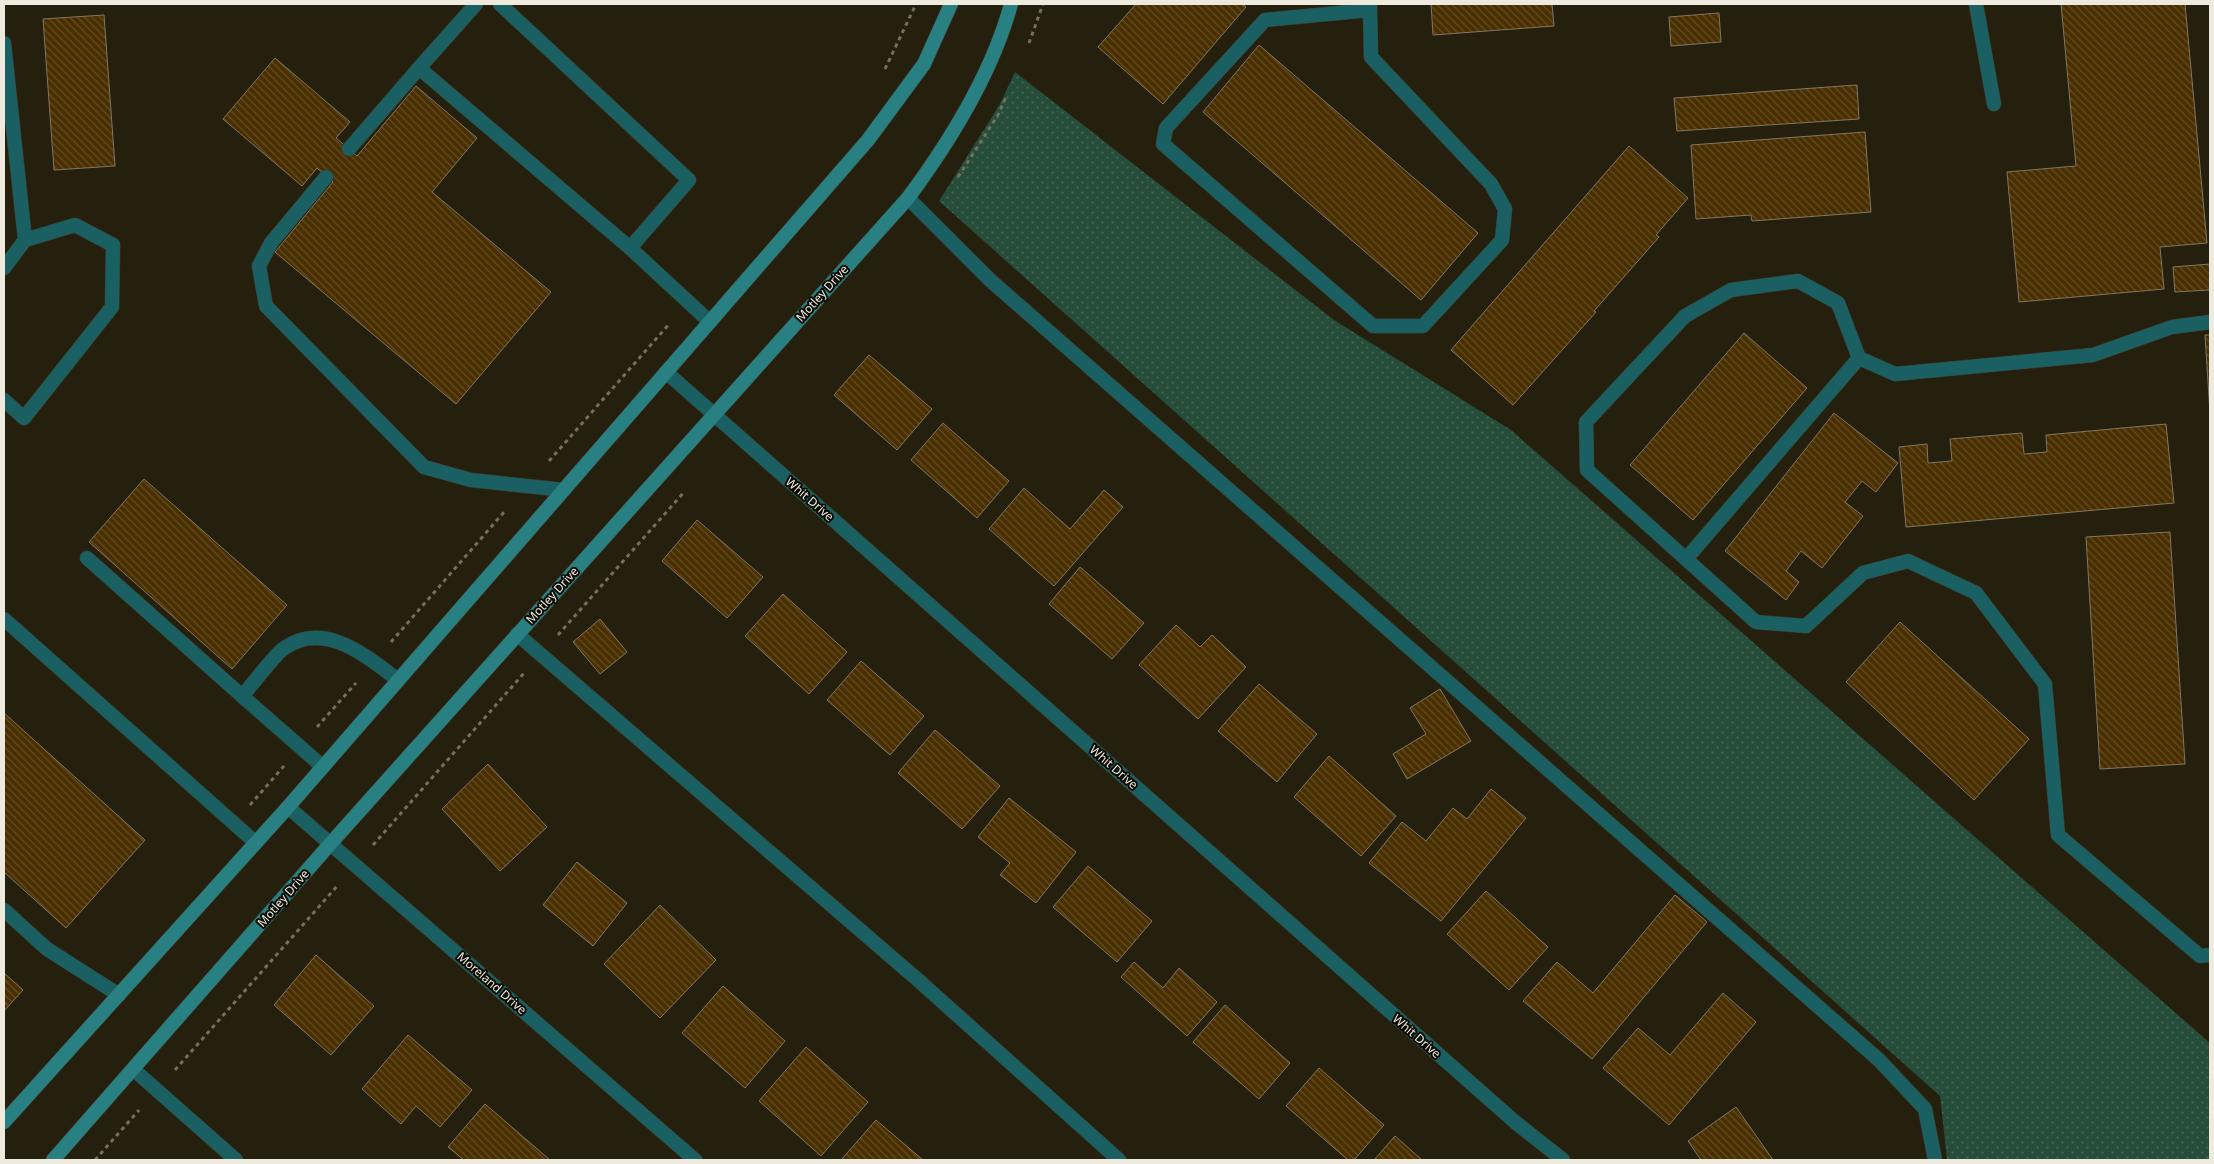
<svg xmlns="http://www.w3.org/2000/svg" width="2214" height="1164" viewBox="0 0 2214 1164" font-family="'Noto Sans',sans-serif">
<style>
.green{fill:url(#green-dots)}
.building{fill:url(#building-back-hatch);stroke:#837663}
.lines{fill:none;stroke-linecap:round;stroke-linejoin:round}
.service-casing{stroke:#413b2a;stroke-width:15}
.minor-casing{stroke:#413b2a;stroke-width:15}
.secondary-casing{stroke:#413b2a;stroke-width:15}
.path{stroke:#746f60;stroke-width:3;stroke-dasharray:4 4;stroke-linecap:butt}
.service{stroke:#1a5f61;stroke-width:14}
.minor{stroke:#1a5f61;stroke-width:14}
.secondary{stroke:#298082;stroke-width:14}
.labels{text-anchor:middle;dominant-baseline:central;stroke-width:4;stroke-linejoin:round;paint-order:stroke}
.street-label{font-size:12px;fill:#eeeade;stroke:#0b0903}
</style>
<defs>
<pattern id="green-dots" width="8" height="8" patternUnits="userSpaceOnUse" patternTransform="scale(1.25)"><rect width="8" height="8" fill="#264d39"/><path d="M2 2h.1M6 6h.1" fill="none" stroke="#466755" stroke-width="1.8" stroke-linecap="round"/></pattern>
<pattern id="building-back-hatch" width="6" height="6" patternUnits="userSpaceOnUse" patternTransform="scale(1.25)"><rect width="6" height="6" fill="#492f00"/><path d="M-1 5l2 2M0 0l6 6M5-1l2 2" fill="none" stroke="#644d25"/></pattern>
</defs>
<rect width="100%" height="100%" fill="#251f0d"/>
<path class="green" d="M1015 72 1334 320 1511 430 2210 1043V1160H1947L1940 1096 939 201 1000 104Z"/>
<path class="building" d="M1136 4H1242L1246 7 1163 104 1098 47Z
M1431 4H1552L1554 26 1433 35Z
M2061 4H2185L2207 243 2160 247 2164 289 2019 302 2007 172 2076 166Z
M1719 13 1721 42 1671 46 1669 17Z
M104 15 115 166 54 170 43 19Z
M1259 45 1478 233 1421 300 1203 112Z
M275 58 350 122 336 138 357 156 416 86 477 138 432 192 551 292 456 404 275 252 333 182 317 168 302 186 223 119Z
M1857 85 1859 119 1677 131 1674 98Z
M1865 132 1871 212 1752 221 1751 215 1696 219 1691 145Z
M1629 146 1688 198 1656 235 1659 237 1594 311 1596 312 1513 405 1451 350Z
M2210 264V290L2175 292 2173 267Z
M1744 333 1807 388 1693 520 1630 465Z
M2205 335H2210V413Z
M869 355 932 409 897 450 834 395Z
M1834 413 1898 463 1876 492 1862 481 1845 502 1863 516 1822 568 1801 551 1786 571 1799 582 1786 600 1725 551Z
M943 423 1009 481 977 518 911 460Z
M2166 424 2174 503 1906 527 1899 447 1927 444 1928 463 1952 461 1950 439 2022 433 2024 454 2047 452 2046 435Z
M144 479 287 605 232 669 89 542Z
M1024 488 1070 529 1104 490 1123 507 1054 586 989 529Z
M697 520 763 577 727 618 662 561Z
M2170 532 2185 764 2100 769 2086 537Z
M1080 567 1144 623 1112 659 1049 604Z
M783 594 847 652 809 694 745 636Z
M600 619 627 652 600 674 573 642Z
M1900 622 2029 739 1974 800 1846 682Z
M1176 625 1200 647 1212 635 1246 667 1198 719 1139 665Z
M861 661 924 716 890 755 827 700Z
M1259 684 1317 734 1277 782 1218 731Z
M1440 689 1471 741 1407 779 1393 754 1426 734 1410 708Z
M4 713 145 840 66 928 4 872Z
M935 730 1000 786 962 829 898 773Z
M1329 756 1396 816 1361 856 1294 797Z
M488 764 547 827 500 871 442 809Z
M1491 789 1526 818 1441 921 1369 863 1402 822 1426 841 1453 808 1467 819Z
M1009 798 1076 852 1036 903 1000 875 1010 863 978 837Z
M577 862 627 903 593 946 543 905Z
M1088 866 1152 921 1117 962 1053 907Z
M1486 891 1548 947 1509 990 1447 934Z
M1675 895 1707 922 1592 1059 1523 1001 1557 962 1593 993Z
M660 905 716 960 660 1018 604 964Z
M316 955 374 1006 331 1055 274 1005Z
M1134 962 1163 988 1179 968 1217 1002 1187 1036 1121 977Z
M4 973 23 990 4 1011Z
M723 986 785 1041 745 1088 682 1033Z
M1723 993 1756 1022 1669 1125 1603 1068 1638 1028 1670 1055Z
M1225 1005 1290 1063 1259 1099 1193 1042Z
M408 1035 472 1090 440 1127 416 1106 401 1124 362 1089Z
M806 1047 868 1102 821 1156 759 1101Z
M1319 1068 1384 1125 1354 1160H1348L1286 1106Z
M485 1104 550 1160H464L448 1147Z
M1736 1107 1773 1160H1701L1688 1141Z
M876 1120 923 1160H841Z
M1395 1136 1422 1160H1374Z"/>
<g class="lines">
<defs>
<path id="service" d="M476 4 419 68 630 248 710 322
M500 4 689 180 630 248
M1370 4V10L1371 57 1491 184 1505 209 1502 240 1423 326H1373L1163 144 1166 128 1265 20 1370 10
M1976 4 1994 104
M4 43 25 240
M349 149 419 68
M326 177 271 243 259 266 266 306 424 467 471 480 564 490
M908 198 990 280 1879 1060 1925 1109 1935 1160
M4 268 25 240 75 225 113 245 112 307 24 418 4 400
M2210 322 2172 327 2093 355 1895 374 1859 358 1838 303 1798 281 1731 290 1685 316 1586 422 1587 470 1756 622 1806 626 1863 573 1908 561 1976 593 2045 684 2058 835 2200 956 2210 955
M87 558 242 696
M1686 559 1859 358
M4 619 256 843
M517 634 918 980 1119 1160
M323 767 242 696C254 683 271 659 283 649 324 619 366 656 398 680
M4 910 47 949 119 995
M133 1069 236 1160"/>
<path id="minor" d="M666 372 1515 1122 1563 1160
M288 807 695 1160"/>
<path id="secondary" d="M4 1122 288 807 868 140 924 64 951 4
M53 1160 331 843 908 198C951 140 992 74 1011 4"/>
</defs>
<use href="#service" class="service-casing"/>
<use href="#minor" class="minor-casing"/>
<use href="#secondary" class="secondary-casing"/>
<path class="path" d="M1029 43 1043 4
M885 69 916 4
M958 177 998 115 1007 95
M549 461 670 323
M558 635 685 491
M391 642 505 511
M317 727 356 683
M250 805 284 766
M373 845 524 673
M175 1070 338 885
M95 1160 139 1110"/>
<use href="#service" class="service"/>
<use href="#minor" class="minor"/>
<use href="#secondary" class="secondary"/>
</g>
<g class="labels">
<g class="street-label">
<text transform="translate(822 293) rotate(-48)">Motley Drive</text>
<text transform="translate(810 499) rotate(41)">Whit Drive</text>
<text transform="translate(552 595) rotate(-48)">Motley Drive</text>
<text transform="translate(1114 767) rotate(41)">Whit Drive</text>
<text transform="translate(283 898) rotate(-49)">Motley Drive</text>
<text transform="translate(492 983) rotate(41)">Moreland Drive</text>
<text transform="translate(1417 1036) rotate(41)">Whit Drive</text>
</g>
</g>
<rect width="2214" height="1164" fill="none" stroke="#eeeade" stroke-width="10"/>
</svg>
